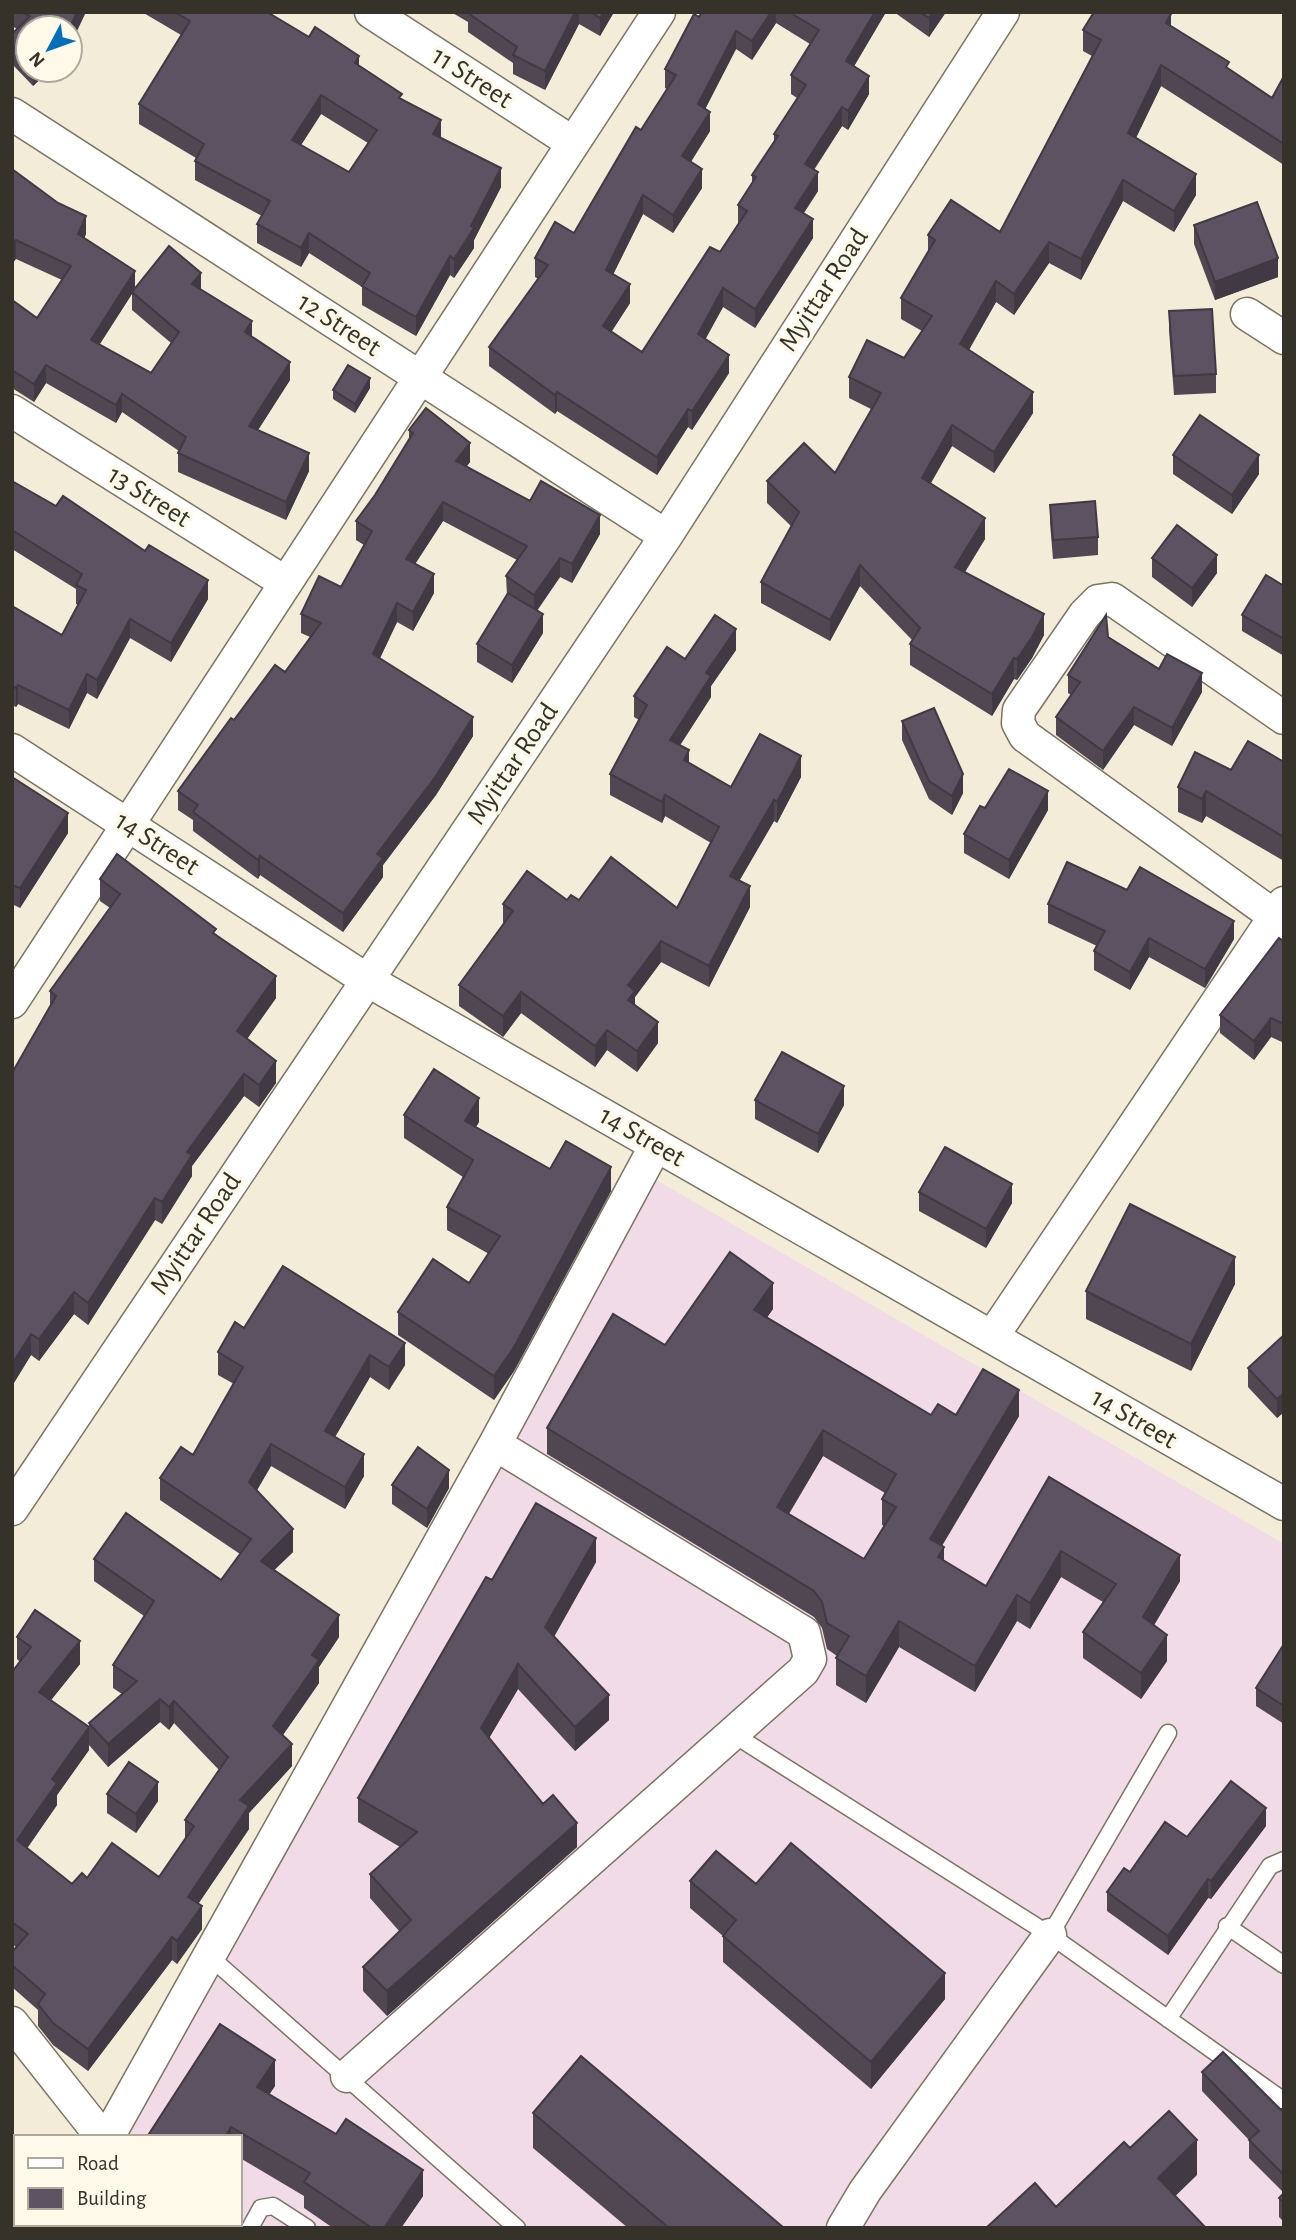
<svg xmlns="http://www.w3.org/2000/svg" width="1296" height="2240" viewBox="0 0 1296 2240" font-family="'Alegreya Sans',sans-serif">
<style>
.medical{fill:#f1dbe7}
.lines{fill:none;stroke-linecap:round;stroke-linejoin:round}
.lane-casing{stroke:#7a7462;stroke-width:19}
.street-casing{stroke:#7a7462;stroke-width:35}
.lane{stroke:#fff;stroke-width:16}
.street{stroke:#fff;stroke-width:32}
.wall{fill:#504753;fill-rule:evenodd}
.shaded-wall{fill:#413944}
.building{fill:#5d5261;stroke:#413944;stroke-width:2;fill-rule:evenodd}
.labels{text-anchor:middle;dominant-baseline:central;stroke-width:7;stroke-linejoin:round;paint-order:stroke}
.street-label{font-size:28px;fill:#35322a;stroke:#fff9e9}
</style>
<rect width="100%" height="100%" fill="#f3ecd8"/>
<path class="medical" d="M651 1177 1284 1544V2228H73L75 2224H240V2137H123Z"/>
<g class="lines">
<defs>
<path id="lane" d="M733 1734 1050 1935 1284 2101
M1227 1926 1284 1965
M1050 1935 1168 1733
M209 1956 517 2228
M1168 2019 1270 1866 1284 1860
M250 2228 261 2208 273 2206 307 2228"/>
<path id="street" d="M371 12 573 143
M12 114 666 536
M1247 314 1284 338
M12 411 286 583
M1284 718 1112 599 1098 601 1085 614 1019 710 1018 723 1025 736 1284 923
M12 750 367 980 1284 1504
M12 1002 659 12
M992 1337 1284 903
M12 1509 666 536 1003 12
M12 2023 102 2137
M347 2076 803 1671 810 1659 804 1633 495 1444
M108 2137 495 1444 656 1145
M58 2228 60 2224
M843 2228 865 2191 1050 1935"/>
</defs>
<use href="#lane" class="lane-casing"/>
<use href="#street" class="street-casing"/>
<use href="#lane" class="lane"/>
<use href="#street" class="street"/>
</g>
<path class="wall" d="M12 12H86L28 28V70H50L33 86 12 64V34L17 29 12 26Z
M142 12H267L359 66 402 99 441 138 501 187 474 240V248L454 278 450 275 416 336 362 305V287L309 253 301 267 257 243V224L262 216 195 180V161L196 158 139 124V104L181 35ZM321 114 368 143 349 172 301 145Z
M451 12H614L600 36 579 24 545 90 513 74V63L468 32V22Z
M702 12H886L854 66 869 94 848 130 842 126 814 170 818 191 804 213 813 238 755 328 723 307 705 339 729 373 692 430 688 427 657 475 557 411 555 414 489 366V347L538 279 535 277V258L574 233 641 130 667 89 665 88V69ZM776 23 810 44 791 75V94L797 98 774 134V141L752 175V183L738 205V224L720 252 642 352 611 332 630 303 613 274 643 214 673 233 702 188 691 162 710 131 705 109 736 49 752 60Z
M894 12H946L929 37Z
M1171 26 1229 69 1272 98 1284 76V165L1161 86 1136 138 1196 195 1174 232 1123 201 1081 280 1049 263 1014 315 996 302 969 350 1033 413 994 473 952 446 930 483 985 539 965 572 1044 635 1032 658 1017 680 1014 679 992 716 910 665V644L912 640 860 586 830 641 761 603V582L791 526 767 503V481L835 473 871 409 849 398V377L904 358 922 331 901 319V298L928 252V235L1000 232 1092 56 1083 51V30Z
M12 169 86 234 84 238 135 289H201L252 337 290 380 258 430 309 471 286 520 178 472V453L179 451 122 412 116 423 46 383 34 402 12 388V300L37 318 62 280 16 259ZM132 294V310L171 343 151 373 99 345Z
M1194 225 1278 277 1215 300 1194 244Z
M1169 311 1216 374V393L1174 395 1169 330Z
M370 388 355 413 333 399V390Z
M409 430 470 462 466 467 530 501 600 534 572 583 560 577 537 611 543 633 512 683 477 662V644L507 595 506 576 517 560 443 521 415 564 434 593 413 631 397 622 380 658 473 736 436 795 383 865V877L343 932 260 875 258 879 193 831V820L178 810V791L234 720 285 672 310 637 301 633V614L341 587 364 545 356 540V521L375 495 409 439Z
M1173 455 1259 474 1232 514 1173 474Z
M12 481 208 599 171 662 130 638 97 699 87 693 69 729 18 704 16 707 12 705V606L62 635 78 605 76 604V589L12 549Z
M1050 505 1098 537V555L1053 559 1050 523Z
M1152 558 1217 573 1192 607 1152 577Z
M1284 586V656L1242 631V615Z
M1108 637 1159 669 1202 692 1172 746 1134 725 1103 770 1056 735V717L1071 695 1068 693V675Z
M736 650 711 686V697L680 745 689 763 731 787 801 777 777 823 774 821 739 881 750 907 709 987 661 962 635 997V1005L658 1043 637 1072 607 1050 595 1067 521 1013 503 1037 459 1006V985L503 924V904L579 900 677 908 711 843 665 816 662 823 610 795V774L639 720 634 717V696L685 659Z
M902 721 963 793 952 815 929 799 902 740Z
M1284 762V861L1206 816 1202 823 1178 812V787L1231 770Z
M12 777 68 833 20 908 12 904Z
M985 808 1048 810 1009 879 964 853V834Z
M100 879 216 934 276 998 247 1039 276 1083 259 1107 244 1096 192 1166V1176L162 1224 155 1220 88 1325 74 1314 39 1361 31 1355 12 1386V1073L50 1007V991L110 908 100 901Z
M1048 904 1234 939 1205 988 1149 957 1130 990 1094 970V951L1097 946 1048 923Z
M1284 942V1043L1271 1037 1254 1060 1220 1033V1015Z
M755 1100 844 1105 818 1153 755 1119Z
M404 1115 479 1122 476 1127 550 1169 611 1191 514 1371 494 1400 398 1335V1312L469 1283 489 1254 447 1230V1207L463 1177 404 1138Z
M919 1192 1012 1203 986 1248 919 1211Z
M283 1266 405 1365 389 1390 370 1377 335 1437 364 1476 345 1509 271 1466 257 1490 293 1552 274 1570 339 1637 319 1667V1683L283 1735 292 1766 249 1813V1829L198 1904 202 1929 177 1964 172 1960 88 2071 53 2045 38 2026V2010L12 1987V1952L16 1947 12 1944V1672L20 1662 17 1659V1637L80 1664 51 1700 89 1750 57 1795V1805L27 1848 72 1884 87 1878 159 1877 185 1839V1820L219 1770 174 1723 169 1730 160 1722 108 1767 89 1745V1723L122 1694 113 1688V1665L144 1616 94 1581V1559L221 1580 240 1554 160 1500V1478L193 1455 234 1384 218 1375V1352L244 1328Z
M1235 1284 1191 1371 1086 1319V1291Z
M773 1309 767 1317 931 1415 1019 1416 942 1546 944 1561 986 1586 1049 1477 1180 1581 1154 1625 1167 1661 1141 1699 1083 1658V1632L1103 1602 1061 1577 1030 1629 1017 1621 975 1692 899 1647 866 1703 836 1685V1658L837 1656 827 1649 822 1628 814 1617 547 1454V1428L665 1345ZM823 1456 885 1493 882 1499V1525L884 1526 864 1559 789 1514Z
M1284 1335V1412L1277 1418 1248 1387V1368Z
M392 1485 449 1488 427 1528 392 1504Z
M596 1562 554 1637 609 1720 575 1751 518 1689 489 1738 577 1847 387 2016 363 1991V1967L400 1932 370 1898V1874L400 1847 358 1822V1798L492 1580Z
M1284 1644V1724L1256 1706V1688Z
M107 1794 158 1801 136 1833 107 1813Z
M1266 1826 1211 1899 1208 1898 1168 1955 1107 1911V1892L1130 1872 1187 1837Z
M690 1881 945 1999 871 2089 723 1962V1936L690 1908Z
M1202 2072 1281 2110 1284 2107V2222L1279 2217V2198L1284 2193 1249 2158V2140L1202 2091Z
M275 2086 269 2094 423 2196 401 2228H333L304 2208V2196L240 2158V2137H147Z
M533 2113 784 2228H628L533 2148Z
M99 2224H172L170 2228H99Z"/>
<path class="shaded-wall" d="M77 12H86L70 46V28Z
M575 12H579V24L545 90V71Z
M604 12H614L600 36V18Z
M771 12H776V23L752 60V41Z
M875 12H886L846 80V61Z
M933 12H946L929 37V18Z
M1171 14V35L1166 23Z
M736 31V49L698 123V104Z
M359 56V75L355 63Z
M1161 65V86L1128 154V133Z
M33 70H50L33 86Z
M869 76V94L848 130V111Z
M321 95V114L292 159V140Z
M842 107V126L805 183V164Z
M710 112V131L682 175V156Z
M441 120V139L433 134Z
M501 168V187L474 240V248L454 278V259Z
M702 169V188L673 233V215Z
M818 172V191L795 226V208Z
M1196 174V195L1174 232V211Z
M1123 180V201L1081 280V259Z
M643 195V214L606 289V270Z
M86 216V234L78 252V234Z
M813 219V238L755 328V309Z
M309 233V253L301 267V248Z
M16 240V259L12 264V245Z
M1049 242V263L1014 315V294Z
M450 256V275L416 336V317Z
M1278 258V277L1215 300V282Z
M135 271V289L91 358V340Z
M201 273V291L192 284Z
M996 281V302L960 365V344Z
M630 284V303L603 345V326Z
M723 288V307L698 353V334Z
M252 321V339L245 332Z
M729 355V373L692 430V411Z
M290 362V380L249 444V426Z
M46 365V383L34 402V384Z
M370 378V388L355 413V404Z
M557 392V411L555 414V395Z
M1033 392V413L994 473V452Z
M122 394V412L116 423V405Z
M688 409V427L657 475V457Z
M952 425V446L922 499V478Z
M470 443V462L456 480V461Z
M309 453V471L286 520V502Z
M1259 455V474L1232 514V495Z
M443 502V521L406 578V559Z
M600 515V534L572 583V564Z
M985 518V539L955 588V567Z
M1217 555V573L1192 607V588Z
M560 558V577L534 614V595Z
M860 565V586L830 641V620Z
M434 574V593L413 631V612Z
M208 580V599L171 662V643Z
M397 603V622L373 673V654Z
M543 614V633L512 683V665Z
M1044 614V635L1032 658 1017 680V659Z
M130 619V638L97 699V680Z
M736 629V650L711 686V697L670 761V740L706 673Z
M1014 658V679L992 716V694Z
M1202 673V692L1172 746V728Z
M87 674V693L69 729V710Z
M18 685V704L16 707V688Z
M1134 707V725L1103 770V751Z
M473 717V736L436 795 383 865V877L343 932V913L377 854Z
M689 750V771L684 760Z
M801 756V777L777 823V802Z
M963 774V793L952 815V796Z
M1048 791V810L1009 879V860Z
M1206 791V816L1202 823V799Z
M665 795V816L662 823V802Z
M774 800V821L730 897V876Z
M68 813V833L20 908V888Z
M260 856V875L258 879V860Z
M750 886V907L709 987V966Z
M1234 921V939L1205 988V969Z
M1149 938V957L1130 990V972Z
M661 941V962L635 997V1012L628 1021V985Z
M276 976V998L237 1053V1031Z
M521 992V1013L503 1037V1016Z
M1271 1018V1037L1254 1060V1041Z
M658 1022V1043L637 1072V1051Z
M607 1030V1050L595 1067V1046Z
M276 1061V1083L259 1107V1085Z
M244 1074V1096L192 1166V1176L162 1224V1202L187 1152Z
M844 1086V1105L818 1153V1134Z
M479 1098V1122L465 1144V1121Z
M611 1167V1191L514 1371 494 1400V1376Z
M1012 1184V1203L986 1248V1229Z
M155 1198V1220L88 1325V1303Z
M1235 1257V1284L1191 1371V1344Z
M773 1283V1309L754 1336V1310Z
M74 1292V1314L39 1361V1339Z
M31 1334V1355L12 1386V1364Z
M405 1343V1365L389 1390V1367Z
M370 1355V1377L325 1454V1431Z
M1019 1390V1416L930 1565V1539Z
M1284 1393V1412L1277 1418V1399Z
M823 1430V1456L777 1533V1507Z
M271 1444V1466L249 1504V1482Z
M364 1454V1476L345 1509V1487Z
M449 1470V1488L427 1528V1509Z
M293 1529V1552L261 1583V1561Z
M596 1538V1562L545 1652V1627Z
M944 1547V1573L938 1557Z
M1061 1551V1577L1030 1629V1603Z
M1180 1555V1581L1143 1644V1617Z
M1017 1595V1621L975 1692V1666Z
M339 1615V1637L319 1667V1683L273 1749V1726L312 1655Z
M899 1621V1647L866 1703V1676Z
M1167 1635V1661L1141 1699V1673Z
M80 1641V1664L39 1715V1692Z
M518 1664V1689L481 1752V1728Z
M609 1695V1720L575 1751V1727Z
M160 1699V1722L108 1767V1744Z
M174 1701V1723L169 1730V1707Z
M89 1727V1750L57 1795V1805L17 1863V1840L52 1779Z
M292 1744V1766L249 1813V1829L188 1919V1897L240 1800Z
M158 1782V1801L136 1833V1814Z
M1266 1808V1826L1211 1899V1881Z
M577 1823V1847L387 2016V1991Z
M1208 1879V1898L1168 1955V1936Z
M202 1906V1929L177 1964V1941Z
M172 1937V1960L88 2071V2049Z
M945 1973V1999L871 2089V2062Z
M275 2060V2086L257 2113V2087Z
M231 2127V2137H225Z
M1197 2140V2175L1158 2213V2178Z
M423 2170V2196L401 2228H384Z
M156 2224H172L170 2228H154Z"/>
<path class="building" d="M22 12H77L70 28H28V62L12 45V34L30 16Z
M175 12H267L309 37 315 27 359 56 355 63 402 94 399 98 441 120 433 134 501 168 471 226 474 228 454 259 450 256 416 317 362 286 370 273 309 233 301 248 257 224 270 201 195 161 204 144 139 104 190 21ZM321 95 377 130 349 172 292 140Z
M469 12H575L545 71 513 55 517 47 468 13Z
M591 12H604L600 18Z
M702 12H771L752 41 736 31 698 104 710 112 682 156 702 169 673 215 643 195 606 270 630 284 603 326 642 352 710 247 720 252 747 211 738 205 756 177 752 175 778 136 774 134 806 85 791 75 819 30 789 12H875L846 61 869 76 848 111 842 107 805 164 818 172 795 208 813 219 755 309 723 288 698 334 729 355 692 411 688 409 657 457 557 392 555 395 489 347 548 265 535 258 555 222 574 233 636 127 641 130 676 75 665 69 694 14 699 17Z
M920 12H933L929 18Z
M1094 12H1168L1171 14 1166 23 1229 62 1226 67 1272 98 1284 76V144L1161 65 1128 133 1196 174 1174 211 1123 180 1081 259 1049 242 1014 294 996 281 960 344 1033 392 994 452 952 425 922 478 985 518 955 567 1044 614 1032 637 1017 659 1014 658 992 694 910 644 920 628 860 565 830 620 761 582 799 512 767 481 804 443 835 473 881 393 849 377 867 340 904 358 932 316 901 298 935 240 928 235 951 200 1000 232 1101 40 1083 30Z
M12 169 58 203 86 216 78 234 135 271 91 340 151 373 179 332 132 292 169 246 201 273 192 284 252 321 245 332 290 362 249 426 309 453 286 502 178 453 186 437 122 394 116 405 46 365 34 384 12 370V300L37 318 71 266 16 240 12 245Z
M1257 202 1278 258 1215 282 1194 225Z
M1212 309 1216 374 1174 376 1169 311Z
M348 365 370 378 355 404 333 390Z
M426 408 470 443 456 461 530 501 541 481 600 515 572 564 560 558 534 595 506 576 527 546 443 502 406 559 434 574 413 612 397 603 373 654 473 717 436 776 377 854 383 858 343 913 260 856 258 860 193 812 198 805 178 791 231 718 234 720 275 665 285 672 321 623 301 614 319 576 341 587 372 531 356 521 375 495 413 433 409 430Z
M1200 415 1259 455 1232 495 1173 455Z
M12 481 56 506 63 496 145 551 149 545 208 580 171 643 130 619 97 680 87 674 69 710 18 685 16 688 12 686V606L62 635 86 590 76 585 82 574 12 530Z
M1095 501 1098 537 1053 540 1050 505Z
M1177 525 1217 555 1192 588 1152 558Z
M1266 575 1284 586V639L1242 615Z
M508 593 543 614 512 665 477 644Z
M715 615 736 629 706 673 711 676 670 740 689 750 684 760 731 787 760 734 801 756 777 802 774 800 730 876 750 886 709 966 661 941 628 985 635 991 628 1000 658 1022 637 1051 607 1030 595 1046 521 992 503 1016 459 985 513 911 503 904 527 871 567 900 571 895 579 900 611 857 677 908 719 827 665 795 662 802 610 774 647 705 634 696 667 647 685 659Z
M1106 615 1108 637 1159 669 1167 654 1202 673 1172 728 1134 707 1103 751 1056 717 1080 682 1068 675Z
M934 708 963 774 952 796 929 781 902 721Z
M1248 741 1284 762V837L1206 791 1202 799 1178 787 1195 752 1231 770Z
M1009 769 1048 791 1009 860 964 834 980 806 985 808Z
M12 777 68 813 20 888 12 885Z
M117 854 216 929 213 933 276 976 237 1031 276 1061 259 1085 244 1074 187 1152 192 1155 162 1202 155 1198 88 1303 74 1292 39 1339 31 1334 12 1364V1073L56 996 50 991 120 894 100 879Z
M1067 862 1127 890 1140 867 1234 921 1205 969 1149 938 1130 972 1094 951 1105 931 1048 904Z
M1279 938 1284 942V1024L1271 1018 1254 1041 1220 1015Z
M782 1052 844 1086 818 1134 755 1100Z
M434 1069 479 1098 465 1121 550 1169 566 1141 611 1167 514 1347 494 1376 398 1312 433 1259 469 1283 500 1236 447 1207 473 1160 404 1115Z
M945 1147 1012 1184 986 1229 919 1192Z
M1130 1204 1235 1257 1191 1344 1086 1291Z
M730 1252 773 1283 754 1310 931 1415 938 1404 956 1415 983 1369 1019 1390 930 1539 944 1547 938 1557 986 1586 1049 1477 1180 1555 1143 1617 1167 1635 1141 1673 1083 1632 1116 1584 1061 1551 1030 1603 1017 1595 975 1666 899 1621 866 1676 836 1658 849 1636 827 1623 822 1602 814 1591 547 1428 613 1314 665 1345ZM823 1430 896 1474 882 1499 896 1507 864 1559 777 1507Z
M283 1266 405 1343 389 1367 370 1355 325 1431 364 1454 345 1487 271 1444 249 1482 293 1529 261 1561 339 1615 312 1655 319 1660 273 1726 292 1744 240 1800 249 1806 188 1897 202 1906 177 1941 172 1937 88 2049 53 2023 38 2004 45 1994 12 1965V1952L28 1934 12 1922V1672L31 1647 17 1637 35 1610 80 1641 39 1692 89 1727 52 1779 57 1783 17 1840 72 1884 82 1873 87 1878 112 1843 159 1877 194 1826 185 1820 228 1757 174 1701 169 1707 160 1699 108 1744 89 1723 137 1681 113 1665 154 1601 94 1559 126 1513 221 1580 251 1539 160 1478 181 1447 193 1455 243 1367 218 1352 235 1322 244 1328Z
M1284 1335V1393L1277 1399 1248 1368Z
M418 1447 449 1470 427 1509 392 1485Z
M536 1503 596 1538 545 1627 609 1695 575 1727 518 1664 481 1728 543 1804 553 1795 577 1823 387 1991 363 1967 411 1920 370 1874 417 1832 358 1798 486 1577 492 1580Z
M1284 1644V1706L1256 1688Z
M129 1762 158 1782 136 1814 107 1794Z
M1231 1781 1266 1808 1211 1881 1208 1879 1168 1936 1107 1892 1124 1868 1130 1872 1165 1822 1187 1837Z
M791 1843 945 1973 871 2062 723 1936 736 1920 690 1881 716 1851 756 1884Z
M220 2024 275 2060 257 2087 336 2134 346 2119 423 2170 384 2228H372L304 2182 310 2173 231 2127 225 2137H147Z
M1223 2052 1281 2110 1284 2107V2175L1249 2140 1259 2131 1202 2072Z
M581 2056 784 2228H669L533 2113Z
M1169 2111 1197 2140 1158 2178 1206 2228H986L1035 2183 1056 2207 1124 2142 1130 2148Z
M1284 2193V2203L1279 2198Z
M109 2224H156L154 2228H115Z"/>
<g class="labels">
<g class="street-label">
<text transform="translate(472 78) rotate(33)">11 Street</text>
<text transform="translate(824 290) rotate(-57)">Myittar Road</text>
<text transform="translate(339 325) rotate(33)">12 Street</text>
<text transform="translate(149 497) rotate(32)">13 Street</text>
<text transform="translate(513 764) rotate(-56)">Myittar Road</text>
<text transform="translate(157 844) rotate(33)">14 Street</text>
<text transform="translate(642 1137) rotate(30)">14 Street</text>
<text transform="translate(196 1234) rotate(-56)">Myittar Road</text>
<text transform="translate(1134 1419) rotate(30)">14 Street</text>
</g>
</g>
<rect width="1296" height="2240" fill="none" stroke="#35322a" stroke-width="28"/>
<rect x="14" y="2135" width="228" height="91" fill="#fff9e9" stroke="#aea99d" stroke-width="2"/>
<rect x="28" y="2158" width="35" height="10" fill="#ffffff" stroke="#aea99d" stroke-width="2"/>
<text x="77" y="2170" font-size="21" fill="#35322a">Road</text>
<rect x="28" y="2188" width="35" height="21" fill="#5d5261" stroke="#aea99d" stroke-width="2"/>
<text x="77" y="2205" font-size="21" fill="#35322a">Building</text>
<g transform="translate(49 49) rotate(229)"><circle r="33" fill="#fff9e9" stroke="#aea99d" stroke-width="2"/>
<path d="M0-5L12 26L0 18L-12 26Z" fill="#006eb9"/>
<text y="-10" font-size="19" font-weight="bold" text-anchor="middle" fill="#35322a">N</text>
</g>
</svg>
